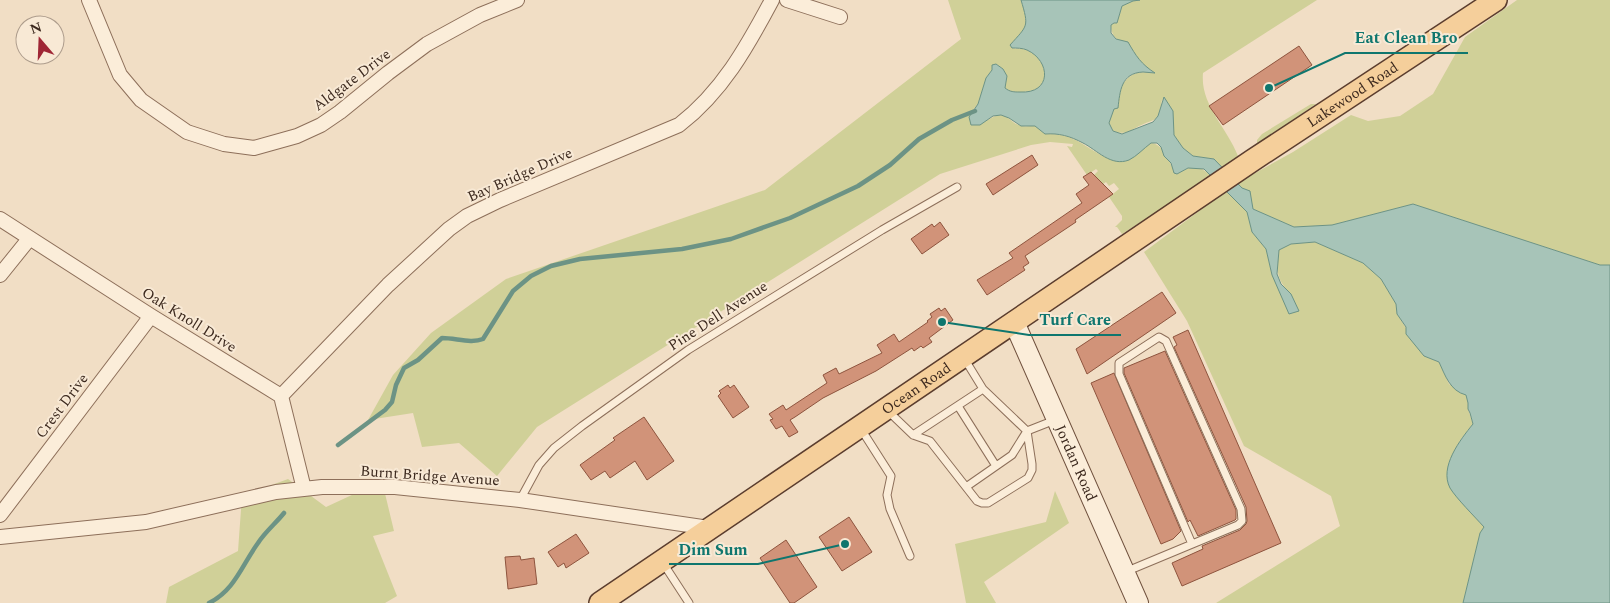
<svg xmlns="http://www.w3.org/2000/svg" width="1610" height="603" viewBox="0 0 1610 603" font-family="Spectral,serif">
<style>
.green{fill:#d0d098}
.water{fill:#a7c4b8;stroke:#6c9385}
.lines{fill:none;stroke-linecap:round;stroke-linejoin:round}
.stream{stroke:#6c9385;stroke-width:4.5}
.building{fill:#d19379;stroke:#8e543e}
.lane-casing{stroke:#8d6f5a;stroke-width:9}
.street-casing{stroke:#8d6f5a;stroke-width:16}
.secondary-casing{stroke:#6f503d;stroke-width:22}
.primary-casing{stroke:#5b3d2e;stroke-width:24}
.lane{stroke:#fbedd9;stroke-width:7}
.street{stroke:#fbedd9;stroke-width:14}
.secondary{stroke:#fbedd9;stroke-width:20}
.primary{stroke:#f5cf9b;stroke-width:21}
.labels{text-anchor:middle;dominant-baseline:central;stroke-width:4;stroke-linejoin:round;paint-order:stroke}
.street-label{font-size:15px;fill:#3c291e;stroke:#f8e9d5}
.leader{fill:none;stroke:#0f766e;stroke-width:2}
.callout-dot{fill:#0f766e;stroke:#f8e9d5;stroke-width:2}
.callout-label{font-size:16px;text-anchor:middle;font-weight:bold;fill:#0f766e;stroke:#f8e9d5;stroke-width:4;stroke-linejoin:round;paint-order:stroke}
</style>
<rect width="100%" height="100%" fill="#f1dec5"/>
<path class="green" d="M948 0H1021C1024 11 1029 21 1023 32 1019 39 1015 38 1012 48 1017 49 1023 48 1027 50 1051 61 1052 94 1020 92 1014 92 1010 92 1005 88L1007 76 1003 69 996 64 986 78 978 104 972 111 988 120C1007 107 1009 124 1022 126 1026 127 1032 126 1035 125L1045 134C1081 132 1088 155 1119 161L1151 143C1165 144 1169 165 1177 174 1192 165 1199 164 1212 177L1122 234 1117 227H1115L1122 220V216L1109 197 1119 189 1114 183 1109 186 1106 182 1099 187 1092 177 1098 171 1096 169 1087 175 1067 146 1072 147 1073 144 1050 142 1031 145 940 174 537 427 497 476 459 443 422 447 413 413 368 420 393 375 431 333 506 279 765 190 961 39Z
M1140 0H1317L1203 73C1200 105 1227 127 1238 156L1223 169 1214 159 1193 156 1183 148 1174 135 1173 124 1162 99C1159 123 1156 118 1139 126 1128 132 1125 135 1113 131L1109 124C1114 107 1117 82 1134 74 1141 71 1148 73 1154 73 1144 66 1134 57 1130 46 1119 41 1111 38 1111 25L1114 23H1117L1122 6 1133 1Z
M1517 0H1610V265H1600L1413 204 1332 225 1294 227 1253 209 1242 188 1237 183 1293 152 1351 115 1368 121 1400 116 1433 94 1465 37Z
M1311 104H1316L1257 145V140L1262 134Z
M1226 191 1247 212 1252 232 1266 249 1272 275 1291 294C1275 278 1277 271 1279 250L1291 244 1315 242 1363 263 1381 279 1396 304 1397 314 1424 356 1439 362 1449 384 1466 395 1468 403V409L1473 424 1461 439 1450 487 1484 527 1480 534 1463 603H1216L1340 526 1331 496 1244 446 1187 321 1144 252Z
M288 479 326 507 382 481 394 531 373 536 397 596 385 603H166L169 587 238 551 242 496Z
M1055 491 1069 523 984 582 996 603H966L955 544 1046 522Z"/>
<path class="water" d="M1021 0H1140L1133 1 1122 6 1117 23H1114L1111 25V33L1116 39 1128 42C1136 56 1141 64 1155 73 1151 73 1147 72 1143 72 1121 73 1120 91 1118 108L1114 109 1109 123 1113 131 1122 134 1153 122 1158 116 1164 97 1173 111 1174 135 1183 148 1193 156 1214 159 1242 188 1250 191 1253 209 1294 227 1332 225 1413 204 1600 265H1610V603H1463L1480 533 1484 527C1475 517 1456 498 1450 488 1439 467 1460 440 1473 424L1470 413 1468 409V403L1466 395C1450 391 1445 375 1439 362L1424 356 1406 334V327L1397 314 1396 304 1381 279 1363 263 1315 242 1291 244 1279 250 1277 274 1281 284 1291 294 1299 311 1289 314 1272 275 1266 249 1252 232 1247 212 1204 169 1188 168 1177 174 1174 173 1171 163 1164 156 1161 147 1157 143H1151C1143 149 1137 156 1129 160 1111 167 1097 150 1083 143 1070 136 1059 133 1045 134L1035 126H1021L1009 118 1001 115 993 116 980 125H971L969 117 978 104 986 78 992 70V65L996 64 1003 69 1007 76 1005 88C1010 92 1014 92 1020 92 1052 94 1051 61 1027 50 1023 48 1016 48 1012 48L1010 45C1028 25 1029 27 1021 0Z"/>
<g class="lines">
<path class="stream" d="M338 445 385 410 392 402 396 385 404 368 418 360 442 338C456 338 471 344 483 339L513 291 531 276 551 266 580 259 682 249 731 239 790 218 858 186 890 165 919 139 952 120 975 111
M209 603C235 590 242 565 258 543 265 532 276 523 284 513"/>
</g>
<path class="building" d="M1299 46 1312 65 1223 125 1209 106Z
M1032 155 1038 165 993 195 986 184Z
M1091 172 1113 194 1075 220 1076 222 1025 256 1029 263 1023 267 1025 270 987 295 977 280 1013 258 1009 253 1082 203 1076 194 1089 185 1083 177Z
M940 222 949 235 922 254 911 239 932 224 934 227Z
M1162 292 1176 313 1087 374 1076 349Z
M939 308 941 311 945 308 953 320 929 338 932 342 923 348 921 346 914 351 912 348 876 371 823 398 795 417 790 420 798 432 789 437 782 426 776 429 770 420 773 419 769 414 783 405 786 410 827 383 823 375 836 368 839 374 882 353 877 345 894 334 899 342 928 322 927 321 932 317 930 314Z
M1188 330 1281 543 1182 586 1172 563 1203 549 1202 546 1240 530 1246 524 1247 521 1246 507 1174 347 1177 345 1173 337Z
M1165 351 1236 510V519L1235 520 1198 536 1190 520 1188 522 1124 373V368Z
M1114 373 1181 531 1173 539 1161 544 1091 383Z
M728 385 730 388 734 385 749 407 733 418 718 396 721 393 719 391Z
M644 417 674 461 647 480 635 461 610 478 605 471 591 480 580 465 615 440 613 438Z
M849 517 872 552 842 571 819 537Z
M576 534 589 553 566 568 564 563 558 567 548 552Z
M786 540 817 587 794 603H790L760 558Z
M520 556 521 560 534 558 537 584 508 589 505 557Z"/>
<g class="lines">
<defs>
<path id="lane" d="M958 406 996 466
M888 411 913 435 930 441 977 501 982 503H988L1028 478 1032 470V464L1027 431 983 389 964 358
M861 429 891 476 887 495 890 509 910 556
M913 435 983 389
M966 487 1012 455 1027 431 1055 420
M520 500 539 465 554 448 582 426 688 350 882 230 957 187
M663 563 689 603
M1125 572 1238 525 1242 521 1241 509 1166 341 1159 337 1119 363V374L1192 544"/>
<path id="street" d="M89 0 120 75 141 100 187 132 224 144 254 148 297 136 321 125 340 112 388 73 427 44 480 15 517 0
M787 0 840 17
M0 219 151 316 281 396 304 489
M0 275 29 239
M281 396 388 285 449 229 467 216 500 200 679 125C722 92 747 47 772 0
M0 515 151 316
M0 537 146 522 276 492 322 487H395L520 500 709 528"/>
<g id="secondary">
<path id="s1" d="M1014 322 1138 603"/>
</g>
<g id="primary">
<path id="s2" d="M600 603 1253 160 1496 0"/>
</g>
</defs>
<use href="#lane" class="lane-casing"/>
<use href="#street" class="street-casing"/>
<use href="#secondary" class="secondary-casing"/>
<use href="#primary" class="primary-casing"/>
<use href="#lane" class="lane"/>
<use href="#street" class="street"/>
<use href="#secondary" class="secondary"/>
<use href="#primary" class="primary"/>
</g>
<g class="labels">
<g class="street-label">
<text transform="translate(352 80) rotate(-37)">Aldgate Drive</text>
<text stroke="none"><textPath href="#s2" startOffset="908">Lakewood Road</textPath></text>
<text transform="translate(520 175) rotate(-24)">Bay Bridge Drive</text>
<text transform="translate(718 316) rotate(-33)">Pine Dell Avenue</text>
<text transform="translate(189 320) rotate(32)">Oak Knoll Drive</text>
<text stroke="none"><textPath href="#s2" startOffset="382">Ocean Road</textPath></text>
<text transform="translate(62 406) rotate(-53)">Crest Drive</text>
<text stroke="none"><textPath href="#s1" startOffset="154">Jordan Road</textPath></text>
<text transform="translate(430 476) rotate(4)">Burnt Bridge Avenue</text>
</g>
</g>
<path class="leader" d="M1269 88L1345 53H1468M942 322L1029 335H1121M845 544L758 564H669"/>
<g class="callout-dot">
<circle cx="1269" cy="88" r="5"/>
<circle cx="942" cy="322" r="5"/>
<circle cx="845" cy="544" r="5"/>
</g>
<g class="callout-label">
<text x="1406" y="43">Eat Clean Bro</text>
<text x="1075" y="325">Turf Care</text>
<text x="713" y="555">Dim Sum</text>
</g>
<g transform="translate(40 40) rotate(341)"><circle r="24" fill="#f8e9d5" stroke="#ad9c8c"/>
<path d="M0-4L9 19L0 12L-9 19Z" fill="#9f2635"/>
<text y="-8" font-size="14" font-weight="bold" text-anchor="middle" fill="#3c291e">N</text>
</g>
</svg>
